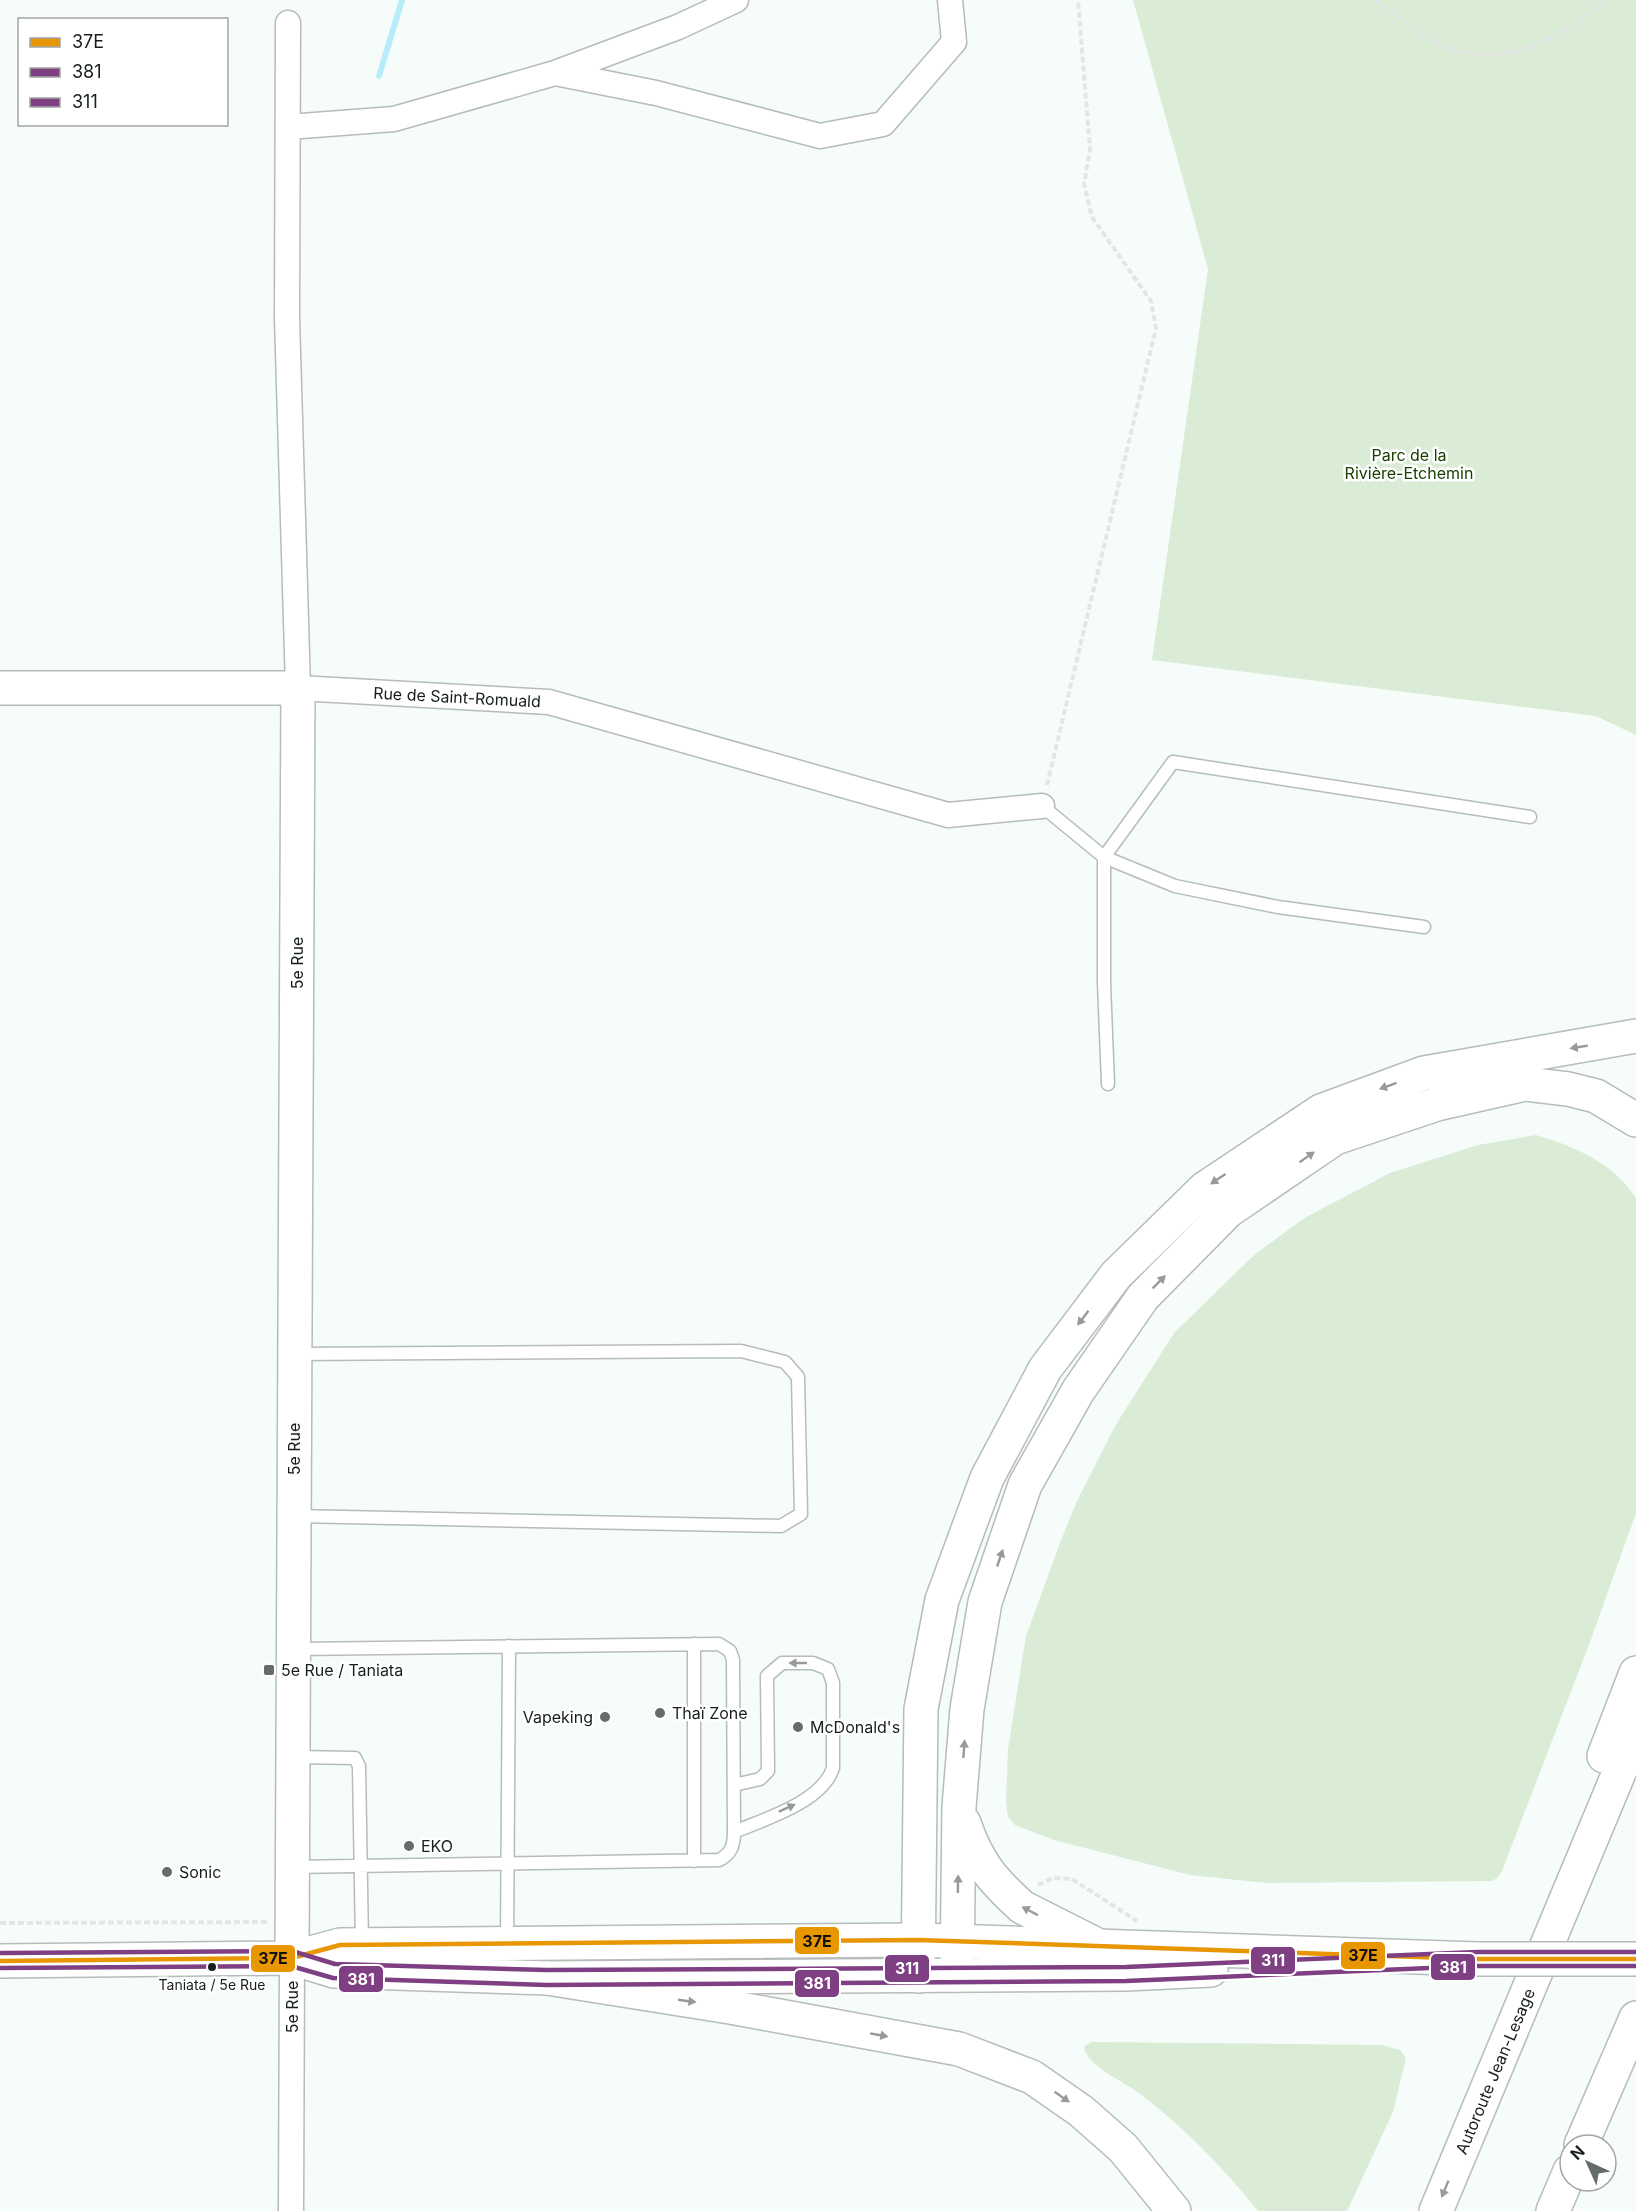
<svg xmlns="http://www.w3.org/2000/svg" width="1636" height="2211" viewBox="0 0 1636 2211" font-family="Inter,sans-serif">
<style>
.green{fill:#daecd6}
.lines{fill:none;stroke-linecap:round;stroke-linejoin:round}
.stream{stroke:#b8ecfa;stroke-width:6}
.lane-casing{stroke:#b5bcba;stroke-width:15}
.street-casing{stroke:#b5bcba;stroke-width:27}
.secondary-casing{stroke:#b5bcba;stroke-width:36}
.highway-casing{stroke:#b5bcba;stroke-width:36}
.path{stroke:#e4e6e6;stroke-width:4;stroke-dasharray:6 3;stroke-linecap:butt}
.lane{stroke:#fefffe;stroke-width:12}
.street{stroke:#fefffe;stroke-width:24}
.secondary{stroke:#fefffe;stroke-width:33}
.highway{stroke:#fefffe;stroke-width:33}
.secondary-bridge-casing{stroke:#b5bcba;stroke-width:36;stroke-linecap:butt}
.secondary-bridge{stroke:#fefffe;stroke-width:33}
.bus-1-casing{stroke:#fff;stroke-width:9}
.bus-2-casing{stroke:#fff;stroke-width:9}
.bus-3-casing{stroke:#fff;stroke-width:9}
.bus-1{stroke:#e89703;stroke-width:4.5}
.bus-2{stroke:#7e4082;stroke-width:4.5}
.bus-3{stroke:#7e4082;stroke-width:4.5}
.oneway{fill:#969a99}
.poi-dot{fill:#656c6a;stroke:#fff;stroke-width:2}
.bus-dot{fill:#171f1d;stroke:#fff;stroke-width:2}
.labels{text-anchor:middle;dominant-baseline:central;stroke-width:5;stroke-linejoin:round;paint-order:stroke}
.bus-label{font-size:14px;fill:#171f1d;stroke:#fff}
.park-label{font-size:16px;fill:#184101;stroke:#fff}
.street-label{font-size:16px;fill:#171f1d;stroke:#fff}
.poi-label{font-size:16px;fill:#171f1d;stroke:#fff;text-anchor:start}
.line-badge{stroke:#fff;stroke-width:2}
.badge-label{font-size:16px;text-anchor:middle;font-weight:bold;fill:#fff}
.pale-badge-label{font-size:16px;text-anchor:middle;font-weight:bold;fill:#111}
</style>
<rect width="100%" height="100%" fill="#f5fcfa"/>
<path class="green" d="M1133 0H1636V735L1596 716 1152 660 1208 269Z
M1536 1135C1574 1146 1614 1163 1636 1198V1513L1590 1642 1502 1871 1497 1878 1492 1881 1266 1883 1190 1875 1054 1840 1015 1825 1008 1817 1006 1802 1008 1749 1026 1636 1061 1540 1077 1501 1115 1426 1174 1333 1254 1255 1306 1217 1390 1173 1478 1145Z
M1091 2042 1382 2045 1400 2050 1406 2058 1393 2112 1347 2211H1258C1223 2167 1182 2125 1136 2091 1122 2081 1085 2064 1084 2047Z"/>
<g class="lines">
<path class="stream" d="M379 76 402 0"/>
<defs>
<path id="lane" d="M1042 806 1104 857 1175 886 1278 907 1424 927
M1108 1084 1104 983V857L1173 762 1530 817
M295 1516 781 1526 801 1514 798 1377 785 1362 741 1351 297 1354
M295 1757 355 1758 359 1766 362 1943
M734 1785 760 1779 768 1771 767 1676 782 1663H813L828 1669 833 1683V1768C822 1802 765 1819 734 1832
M694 1861V1644
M292 1867 719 1860C731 1854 734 1846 734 1832L733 1660 730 1651 719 1644 295 1649
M507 1942 509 1646"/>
<path id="street" d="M288 23 287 318 298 688 549 702 948 815 1042 806
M555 73 656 93 820 136 883 124 954 42 950 0
M288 127 394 119 555 73 678 27 736 0
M291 2211 292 1958"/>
<path id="secondary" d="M0 688H298L292 1958
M292 1958 334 1971 547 1978 1126 1974 1211 1970
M0 1961 292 1958 340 1945 919 1940 1477 1959"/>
<path id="highway" d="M1604 1756 1636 1673
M964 1823C977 1862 992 1880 1022 1907L1101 1947
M957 1975 959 1807 967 1709 985 1602 1025 1485 1078 1391 1143 1297 1228 1211 1335 1138 1437 1104 1525 1084 1568 1089 1596 1096 1636 1120
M918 1976 921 1709 942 1600 987 1478 1045 1369 1116 1275 1204 1189 1321 1111 1424 1073 1636 1036
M547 1978 730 2007 959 2049 1032 2077 1081 2111 1123 2148 1174 2211
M1581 2145 1636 2018
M1436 2211 1636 1732
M1553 2211 1570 2171"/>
</defs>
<use href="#lane" class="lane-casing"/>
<use href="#street" class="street-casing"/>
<use href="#secondary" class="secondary-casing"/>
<use href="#highway" class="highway-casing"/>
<path class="path" d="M1375 0C1399 17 1425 39 1453 50 1463 53 1474 54 1485 54 1532 54 1569 32 1603 0
M1047 785 1156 328 1151 301 1092 217 1084 184 1090 149 1078 0
M1038 1885 1053 1878 1072 1879 1137 1921
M0 1923 268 1922"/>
<use href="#lane" class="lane"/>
<use href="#street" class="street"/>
<use href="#secondary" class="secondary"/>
<use href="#highway" class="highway"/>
<defs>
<path id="secondary-bridge" d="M1477 1959H1636"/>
</defs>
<use href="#secondary-bridge" class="secondary-bridge-casing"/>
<use href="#secondary-bridge" class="secondary-bridge"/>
<defs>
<path id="bus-1" d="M0 1961 292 1958 340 1945 919 1940 1477 1959H1636"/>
<path id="bus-2" d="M0 1968 291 1966 333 1978 547 1985 1126 1981 1477 1966H1636"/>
<path id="bus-3" d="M0 1953 292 1951 335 1964 547 1970 1126 1967 1477 1952H1636"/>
</defs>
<use href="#bus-1" class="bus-1-casing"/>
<use href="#bus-2" class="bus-2-casing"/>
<use href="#bus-3" class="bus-3-casing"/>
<use href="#bus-1" class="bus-1"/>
<use href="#bus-2" class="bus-2"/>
<use href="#bus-3" class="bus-3"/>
</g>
<defs><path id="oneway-solid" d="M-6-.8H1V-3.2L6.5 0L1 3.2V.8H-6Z" transform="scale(1.5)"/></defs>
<g class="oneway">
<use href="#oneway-solid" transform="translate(1579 1047) rotate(171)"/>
<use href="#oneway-solid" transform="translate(1388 1086) rotate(160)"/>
<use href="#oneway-solid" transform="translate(1307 1157) rotate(-35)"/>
<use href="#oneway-solid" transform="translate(1218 1179) rotate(146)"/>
<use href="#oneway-solid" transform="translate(1159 1282) rotate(-45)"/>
<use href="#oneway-solid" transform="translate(1083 1318) rotate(127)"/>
<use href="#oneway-solid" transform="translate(1000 1558) rotate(-71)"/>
<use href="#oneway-solid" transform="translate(798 1663) rotate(-180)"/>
<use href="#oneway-solid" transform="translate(964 1749) rotate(-86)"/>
<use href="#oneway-solid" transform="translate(787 1808) rotate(-24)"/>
<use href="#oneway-solid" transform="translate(958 1884) rotate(-89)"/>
<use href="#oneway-solid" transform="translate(1030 1911) rotate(-152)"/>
<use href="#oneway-solid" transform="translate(687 2001) rotate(8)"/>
<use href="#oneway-solid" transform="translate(879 2035) rotate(10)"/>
<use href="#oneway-solid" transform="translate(1062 2097) rotate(35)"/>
<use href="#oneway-solid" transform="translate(1445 2189) rotate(113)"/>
</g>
<g class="poi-dot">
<rect x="263" y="1664" width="12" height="12" rx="3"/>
<circle cx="660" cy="1713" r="6"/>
<circle cx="605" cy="1717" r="6"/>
<circle cx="798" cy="1727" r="6"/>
<circle cx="409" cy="1846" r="6"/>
<circle cx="167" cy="1872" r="6"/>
</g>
<circle class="bus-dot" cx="212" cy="1967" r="5"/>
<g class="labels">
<g class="bus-label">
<text x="212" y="1984">Taniata / 5e Rue</text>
</g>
<g class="park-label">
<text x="1409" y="455">Parc de la<tspan x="1409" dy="18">Rivière-Etchemin</tspan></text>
</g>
<g class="street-label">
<text transform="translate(457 697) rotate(3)">Rue de Saint-Romuald</text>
<text transform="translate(297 963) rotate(-90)">5e Rue</text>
<text transform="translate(294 1449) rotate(-90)">5e Rue</text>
<text transform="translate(292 2007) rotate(-90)">5e Rue</text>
<text transform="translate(1495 2071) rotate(-67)">Autoroute Jean-Lesage</text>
</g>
<g class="poi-label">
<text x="281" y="1670">5e Rue / Taniata</text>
<text x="672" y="1713">Thaï Zone</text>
<text x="593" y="1717" text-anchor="end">Vapeking</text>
<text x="810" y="1727">McDonald's</text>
<text x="421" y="1846">EKO</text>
<text x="179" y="1872">Sonic</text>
</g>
</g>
<g class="line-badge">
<rect x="794" y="1926" width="46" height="29" rx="6" fill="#e89703"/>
<rect x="1340" y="1941" width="46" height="29" rx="6" fill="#e89703"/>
<rect x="250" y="1944" width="46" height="29" rx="6" fill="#e89703"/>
<rect x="1250" y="1946" width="46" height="29" rx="6" fill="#7e4082"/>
<rect x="1430" y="1953" width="46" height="28" rx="6" fill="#7e4082"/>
<rect x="884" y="1954" width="46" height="29" rx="6" fill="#7e4082"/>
<rect x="338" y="1965" width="46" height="28" rx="6" fill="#7e4082"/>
<rect x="794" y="1969" width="46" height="29" rx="6" fill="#7e4082"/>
</g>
<g class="badge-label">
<text x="1273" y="1966">311</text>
<text x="1453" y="1973">381</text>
<text x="907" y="1974">311</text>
<text x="361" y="1985">381</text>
<text x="817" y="1989">381</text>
</g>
<g class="pale-badge-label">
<text x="817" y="1947">37E</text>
<text x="1363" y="1961">37E</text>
<text x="273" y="1964">37E</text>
</g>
<rect x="18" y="18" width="210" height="108" fill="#ffffff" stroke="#a2a5a5" stroke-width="1.5"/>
<rect x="30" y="38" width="30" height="9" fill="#e89703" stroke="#a2a5a5" stroke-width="1.5"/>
<text x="72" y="48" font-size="18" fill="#171f1d">37E</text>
<rect x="30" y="68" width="30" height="9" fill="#7e4082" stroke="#a2a5a5" stroke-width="1.5"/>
<text x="72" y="78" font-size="18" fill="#171f1d">381</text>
<rect x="30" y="98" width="30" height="9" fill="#7e4082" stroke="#a2a5a5" stroke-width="1.5"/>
<text x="72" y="108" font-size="18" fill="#171f1d">311</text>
<g transform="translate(1588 2163) rotate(315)"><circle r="28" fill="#ffffff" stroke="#a2a5a5" stroke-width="1.5"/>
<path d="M0-4.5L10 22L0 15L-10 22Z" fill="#656c6a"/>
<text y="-9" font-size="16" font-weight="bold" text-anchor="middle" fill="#171f1d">N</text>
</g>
</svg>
